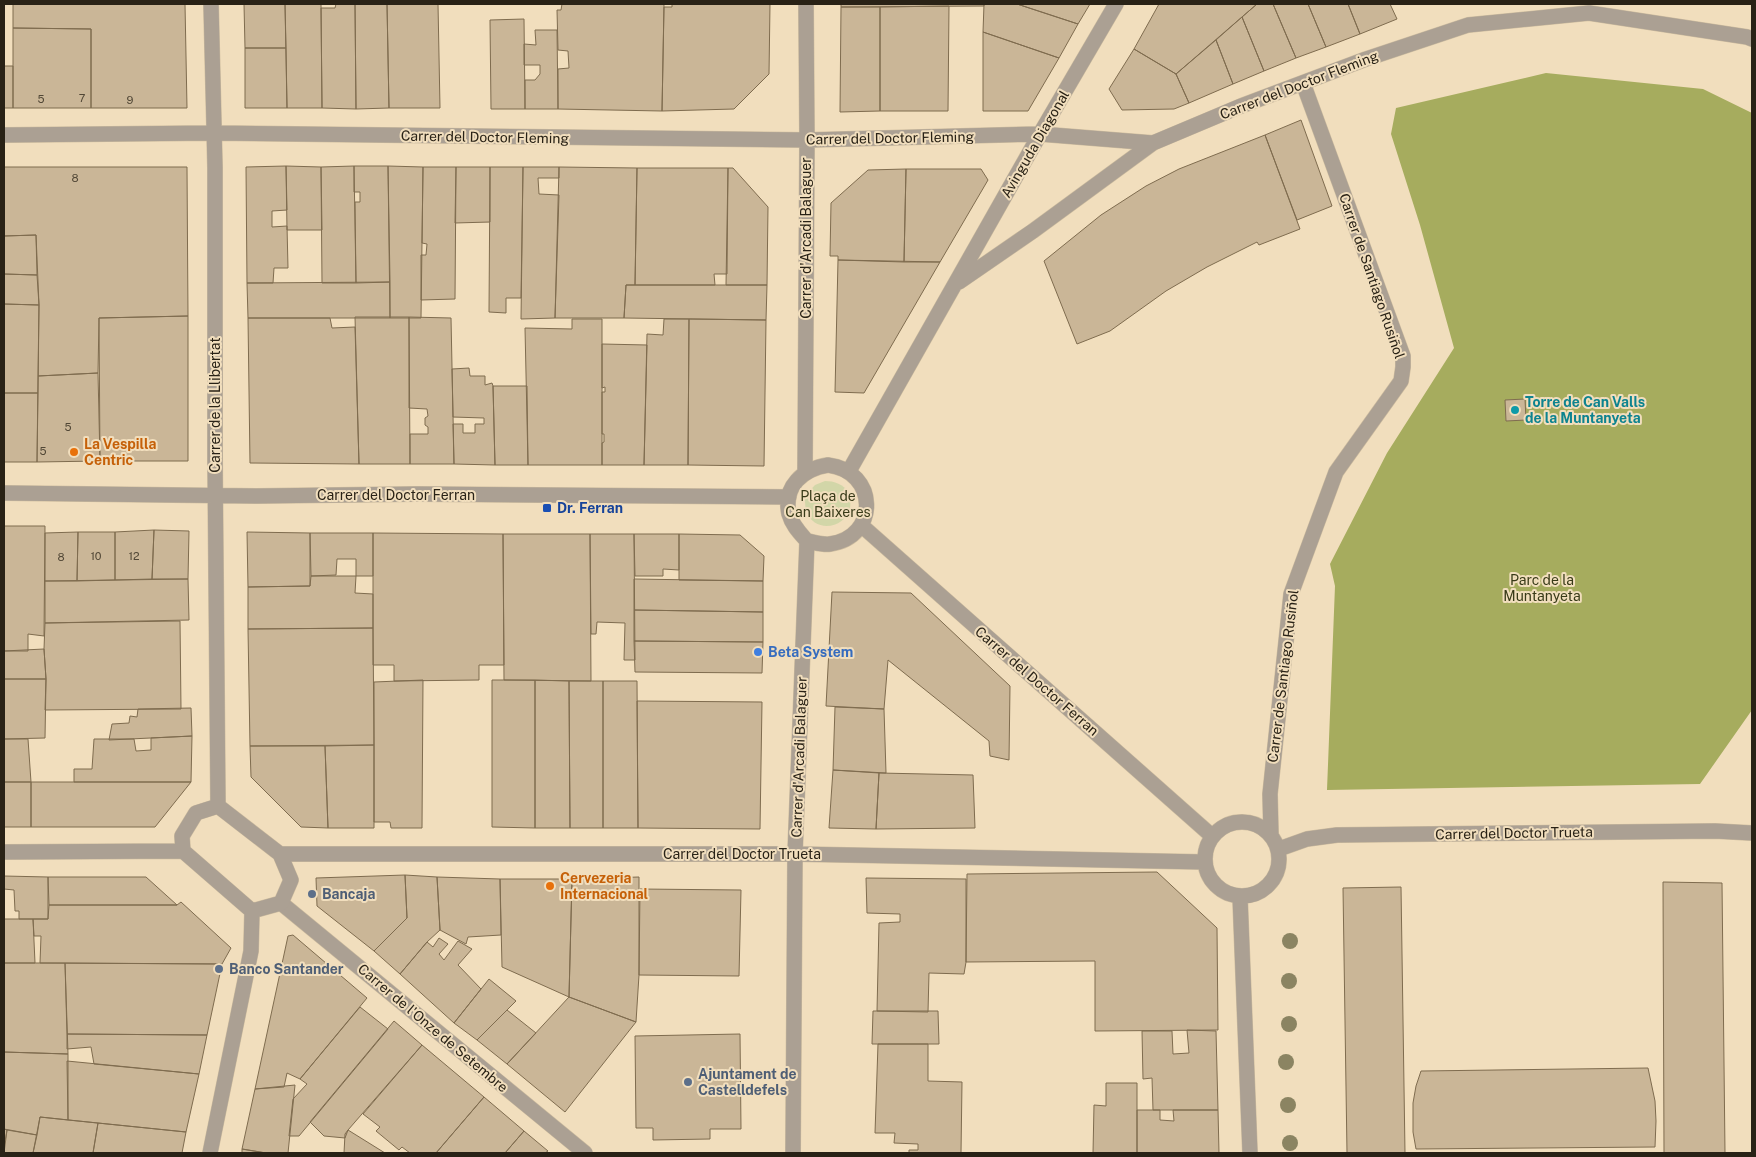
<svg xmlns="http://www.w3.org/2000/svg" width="1756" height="1157" viewBox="0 0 1756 1157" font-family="'Public Sans',sans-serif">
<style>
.green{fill:#d2d6a8}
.forest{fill:#a6ac5e}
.building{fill:#cab697;stroke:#7f6c4f}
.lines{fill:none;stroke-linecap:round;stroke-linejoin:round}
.pedestrian-casing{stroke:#cdbc9f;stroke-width:16}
.minor-casing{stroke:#cdbc9f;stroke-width:16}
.pedestrian{stroke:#aba093;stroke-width:15}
.minor{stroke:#aba093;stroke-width:15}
.tree{fill:#8b8462}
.culture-dot{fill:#0f9aa8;stroke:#f1debd;stroke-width:2}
.food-dot{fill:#e8710a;stroke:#f1debd;stroke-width:2}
.transit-dot{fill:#1a4fb4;stroke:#f1debd;stroke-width:2}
.shop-dot{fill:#3f7fe0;stroke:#f1debd;stroke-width:2}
.service-dot{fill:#5c6f8a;stroke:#f1debd;stroke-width:2}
.labels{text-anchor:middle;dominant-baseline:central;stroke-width:4;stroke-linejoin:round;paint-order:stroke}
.number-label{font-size:11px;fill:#514736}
.street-label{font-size:14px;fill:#292216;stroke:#f1debd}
.culture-label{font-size:14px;font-weight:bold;fill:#0d838f;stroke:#f1debd;text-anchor:start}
.food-label{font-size:14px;font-weight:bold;fill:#c56008;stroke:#f1debd;text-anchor:start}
.park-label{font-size:14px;fill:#383a18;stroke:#f1debd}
.transit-label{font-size:14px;font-weight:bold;fill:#164399;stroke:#f1debd;text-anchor:start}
.shop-label{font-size:14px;font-weight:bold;fill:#366cbe;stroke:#f1debd;text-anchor:start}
.service-label{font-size:14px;font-weight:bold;fill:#4e5e75;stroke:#f1debd;text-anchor:start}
</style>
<rect width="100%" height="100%" fill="#f1debd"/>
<path class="green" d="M825 481C834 481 844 484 848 493 861 523 817 540 806 511 805 506 805 501 805 496L815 485Z"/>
<path class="forest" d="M1546 73 1703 89 1752 113V710L1700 784 1327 790 1335 586 1330 564 1387 453 1454 348 1420 225 1391 134 1396 108Z"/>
<path class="building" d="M13 4H185L187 108H91V29L13 28Z
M244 4H285L286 48H245Z
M285 4H321L322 108H287Z
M336 4H355L356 109 322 108 321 8H335Z
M355 4H387L389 108 356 109Z
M387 4H438L440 108H389Z
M562 4H664L662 111 558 109V69L569 68 568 51 558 50 557 10H561Z
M672 4H770L769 74 734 109 662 111 664 7H672Z
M841 4H984V6L841 7Z
M984 4H1017L1078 24 1059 58 983 32Z
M1017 4H1090L1078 24Z
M1159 4H1257L1176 74 1134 49Z
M1257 4H1273L1296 58 1264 71 1242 17Z
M1273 4H1308L1326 47 1296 58Z
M1308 4H1348L1360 34 1326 47Z
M1348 4H1390L1397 19 1360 34Z
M949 6 948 111H880V7Z
M841 7H880V111L840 112Z
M1242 17 1264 71 1233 84 1216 40Z
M524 19 525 109H491L490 20Z
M13 28 91 29V108H13Z
M535 30H557L558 109H525V80H535L540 74V65H524V44L536 45Z
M983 32 1059 58 1028 111H983Z
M1216 40 1233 84 1189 103 1176 74Z
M245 48H286L287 108H245Z
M1134 49 1176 74 1189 103 1174 109 1122 110 1109 89Z
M4 66H13V108H4Z
M1301 120 1332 206 1297 220 1265 135Z
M1265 135 1300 229 1259 245 1257 242 1207 267 1166 291 1110 331 1077 344 1044 261 1101 215 1146 186 1179 169Z
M286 166 321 167 322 230H287Z
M286 166 287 210 272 211V227L287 226 288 268H274L273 283H247L246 167Z
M354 166H388L390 282 356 283 355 202H360V192H354Z
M354 166 356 283H322L321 167Z
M388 166 423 167 421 318H390Z
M4 167H187L188 316 99 318 98 373 38 376 39 305 36 235 4 236Z
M423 167H456L455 299 421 300V255H426L427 244 422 243Z
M456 167H490V222L455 223Z
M490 167H523L521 298H506V313L489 312Z
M523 167H559V178H538L539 194 559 195 555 318 521 319Z
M559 167 637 168 635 285H626L624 318H555Z
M637 168H728L727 274H714L715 285H635Z
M728 168H733L768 207 767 285H726Z
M906 169H981L988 180 940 262H904Z
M906 169 904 262 838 260V256H830L831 203 868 170Z
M36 235 37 275 4 274V236Z
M838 260 940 262 864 393 835 392Z
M4 274 37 275 39 305 4 304Z
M390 282V318H248L247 283Z
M626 285H767L766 320 624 318Z
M4 304 39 305 38 393H4Z
M188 316V461H100L99 318Z
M355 317H409L410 464H359Z
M409 317 451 318 454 464H410V434H428V427L425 425V418L428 416 427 409 409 408Z
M248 318H330L332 328 355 327 359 464 250 463Z
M572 319H602V465H528L525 328 572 329Z
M664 319H689L688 465H644L647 334 663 335Z
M689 319 766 320 764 466 688 465Z
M602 344 647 345 644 465H602V443L604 442V434H602V392H605V387L602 388Z
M469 368 470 376H485V385L492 383 493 386 495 465 454 464 453 424H463V433H475V424H484V418L453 417 452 369Z
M98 373 100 461 37 462 38 376Z
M493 386H527L528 465H495Z
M4 393H38L37 462H4Z
M1525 399 1526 420 1506 421 1505 400Z
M4 526H45L44 636 28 634V651H4Z
M154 530 152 579 115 580V532Z
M154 530 189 531 188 579H152Z
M78 532 77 581H45V533Z
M78 532H115V580L77 581Z
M247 532 310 533V586L248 587Z
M310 533H373V576H356V559H337L336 575 311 576Z
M373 533 503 534 504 665H479V680L394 681V665H373Z
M503 534H590L591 681 504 680Z
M590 534H634L635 660H624L625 623 597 622 596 634H591Z
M634 534H679V570L663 569V576H635Z
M679 534 740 535 764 556 763 581 679 580Z
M311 576H356L355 593 373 594V628L248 629V587L310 586Z
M188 579 189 620 45 623V581Z
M634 579 763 581V612L634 610Z
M832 592 911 593 1010 686 1009 760 990 756 989 741 888 660 884 709 826 706Z
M634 610 763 612V642L634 641Z
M180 621 181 709 45 710 46 679 44 649 45 623Z
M373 628 374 745 250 746 248 629Z
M634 641 763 642 762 673 635 672Z
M44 649 46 679H4V651Z
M4 679H46L45 738 4 739Z
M423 680 422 828H391L390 822H374V682Z
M492 680H535V828L492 827Z
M535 680 569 681 570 828H535Z
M569 681H603V828H570Z
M603 681H637L638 828H603Z
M637 701 762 702 760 829 638 828Z
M835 707 884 709 886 773 833 770Z
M191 708 192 736 109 740 112 724 129 723 130 716 137 717 138 709Z
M192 736 191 782H74V769H92L94 739H134L136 751 151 750V738Z
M4 739H28L31 782H4Z
M374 745V828H328L325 746Z
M250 746H325L328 828 301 827 251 777Z
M833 770 879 773 876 829 829 828Z
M879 773 973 775 975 828 876 829Z
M4 782H31V827H4Z
M31 782H191L155 827H31Z
M1157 872 1217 928 1218 1030 1095 1031V961L966 962 967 874Z
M405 875 437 877 440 930 427 942 400 974 374 951 407 918Z
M405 875 407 918 374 951 317 906 316 878Z
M4 876 48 877V919H19V911H15L14 890 4 889Z
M48 877H146L177 905H49Z
M437 877 500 879 501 935 468 937 466 944 440 930Z
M639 877V975L636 1022 569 997 572 879Z
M866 878 966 879V962L964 974 929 973 928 1012 877 1011 879 923 900 922V914L867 913Z
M500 879H572L569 997 502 967Z
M1663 882 1722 883 1725 1153H1664Z
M1401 887 1405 1153H1347L1343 888Z
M640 889 741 890 739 976 639 975Z
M181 902 231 948 222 964 40 963 41 936H34L33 919H48L49 905H177Z
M4 919H33L35 963H4Z
M293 935 367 998 300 1079 287 1073 284 1087 255 1089 288 936Z
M439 938 448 944 439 954 444 960 458 941 472 949 458 965 481 989 454 1023 400 974 427 942 433 947Z
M4 963H65L68 1054 4 1052Z
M65 963 222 964 207 1035 67 1034Z
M489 979 516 1001 477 1040 454 1023Z
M569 997 636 1022 565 1112 507 1064Z
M360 1007 388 1029 299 1136H289L293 1099 307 1084 300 1079Z
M507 1010 536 1033 507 1064 477 1040Z
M873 1011H938L939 1044H872Z
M394 1021 422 1045 348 1130 345 1138 324 1136 310 1122Z
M1187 1030 1216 1031 1218 1110H1153L1152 1078 1143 1079 1142 1031H1172L1173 1054 1189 1053Z
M67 1034 207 1035 199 1074 94 1064 91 1047 67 1049Z
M740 1034 741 1129H710V1139L653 1140V1128H636L635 1036Z
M878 1044H928V1081L962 1082 961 1153H909V1150H918V1144L894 1143 895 1133H875Z
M422 1045 484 1097 436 1153H410L402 1147 399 1150 376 1131 380 1127 363 1114Z
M4 1052 68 1054V1120L40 1117 37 1135 4 1129Z
M67 1061 199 1074 186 1132 68 1120Z
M1648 1068 1655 1101 1656 1121 1655 1147 1416 1149 1413 1132V1103L1416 1086 1421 1071Z
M1106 1083H1137V1153H1093L1094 1105 1106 1106Z
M295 1085 288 1153H266L242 1149 255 1089Z
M484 1097 524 1131 505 1153H436Z
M1137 1110H1160V1120L1174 1121 1173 1110H1218L1219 1153H1137Z
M40 1117 98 1123 93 1153H33Z
M98 1123 186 1132 182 1153H93Z
M4 1129 7 1130 4 1147Z
M7 1130 37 1135 33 1153H4Z
M348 1130 385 1153H344L345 1134Z
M524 1131 548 1151 545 1153H505Z
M242 1149 266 1153H242Z"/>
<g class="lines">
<defs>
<path id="pedestrian" d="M281 903 585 1153
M793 1153 795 854"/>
<path id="minor" d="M211 4 215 168V458L218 806
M4 135 214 133 807 140 1040 134 1153 143 1241 106 1366 59 1468 25 1589 13 1747 37 1752 39
M959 282 1033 231 1153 143
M828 465C878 471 880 537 830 544 822 545 814 542 807 541 800 533 792 525 789 514 783 486 803 469 828 465Z
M849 471 1040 134 1116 4
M805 472 807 140 806 4
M4 493 257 496 417 494 789 497
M861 525 1212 836
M218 806 280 854 291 880 281 903 252 911 183 851 182 836 196 813Z
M1205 859a37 37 0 1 1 74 0a37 37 0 1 1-74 0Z
M1271 835 1270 794 1291 594 1336 472 1401 381 1403 367V356L1303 83
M1279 849 1307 839 1337 835 1715 831 1752 833
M4 852 183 851
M280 854H795L1204 862
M795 854 807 541
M1240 897 1250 1153
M210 1153 251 951 252 911"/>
</defs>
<use href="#pedestrian" class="pedestrian-casing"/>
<use href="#minor" class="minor-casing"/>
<use href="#pedestrian" class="pedestrian"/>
<use href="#minor" class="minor"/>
</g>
<g class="tree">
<circle cx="1290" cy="941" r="8"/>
<circle cx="1289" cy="981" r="8"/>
<circle cx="1289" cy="1024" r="8"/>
<circle cx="1286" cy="1062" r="8"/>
<circle cx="1288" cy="1105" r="8"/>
<circle cx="1290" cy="1143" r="8"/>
</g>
<circle class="culture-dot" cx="1515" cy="410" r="5"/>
<g class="food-dot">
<circle cx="74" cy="452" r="5"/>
<circle cx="550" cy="886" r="5"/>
</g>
<rect class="transit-dot" x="542" y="503" width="10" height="10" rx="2.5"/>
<circle class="shop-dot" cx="758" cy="652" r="5"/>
<g class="service-dot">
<circle cx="312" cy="894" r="5"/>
<circle cx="219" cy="969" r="5"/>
<circle cx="688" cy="1082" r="5"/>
</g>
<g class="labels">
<g class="number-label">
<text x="82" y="98">7</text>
<text x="41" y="99">5</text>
<text x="130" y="100">9</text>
<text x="75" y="178">8</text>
<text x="68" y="427">5</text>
<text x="43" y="451">5</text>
<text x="96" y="556">10</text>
<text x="134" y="556">12</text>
<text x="61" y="557">8</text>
</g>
<g class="street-label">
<text transform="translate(1299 85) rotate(-21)">Carrer del Doctor Fleming</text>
<text transform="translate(485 137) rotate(1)">Carrer del Doctor Fleming</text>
<text transform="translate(890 138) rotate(-1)">Carrer del Doctor Fleming</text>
<text transform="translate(1035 144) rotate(-60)">Avinguda Diagonal</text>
<text transform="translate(806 238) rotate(-90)">Carrer d'Arcadi Balaguer</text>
<text transform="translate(1372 276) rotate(71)">Carrer de Santiago Rusiñol</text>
<text transform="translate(215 405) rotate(-90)">Carrer de la Llibertat</text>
<text x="396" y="495">Carrer del Doctor Ferran</text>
<text transform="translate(1283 676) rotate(-83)">Carrer de Santiago Rusiñol</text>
<text transform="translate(1037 681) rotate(41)">Carrer del Doctor Ferran</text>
<text transform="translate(799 757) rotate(-88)">Carrer d'Arcadi Balaguer</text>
<text transform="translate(1514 833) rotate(-1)">Carrer del Doctor Trueta</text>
<text x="742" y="854">Carrer del Doctor Trueta</text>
<text transform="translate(433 1028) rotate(40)">Carrer de l'Onze de Setembre</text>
</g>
<g class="culture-label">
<text x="1525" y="402">Torre de Can Valls<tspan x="1525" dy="16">de la Muntanyeta</tspan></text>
</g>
<g class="food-label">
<text x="84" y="444">La Vespilla<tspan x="84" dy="16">Centric</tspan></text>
<text x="560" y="878">Cervezeria<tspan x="560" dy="16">Internacional</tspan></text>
</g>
<g class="park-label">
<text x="828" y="496">Plaça de<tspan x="828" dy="16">Can Baixeres</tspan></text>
<text x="1542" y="580">Parc de la<tspan x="1542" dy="16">Muntanyeta</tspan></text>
</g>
<g class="transit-label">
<text x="557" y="508">Dr. Ferran</text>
</g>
<g class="shop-label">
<text x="768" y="652">Beta System</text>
</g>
<g class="service-label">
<text x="322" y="894">Bancaja</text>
<text x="229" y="969">Banco Santander</text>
<text x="698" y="1074">Ajuntament de<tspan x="698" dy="16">Castelldefels</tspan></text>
</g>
</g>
<rect width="1756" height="1157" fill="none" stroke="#292216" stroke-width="10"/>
</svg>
